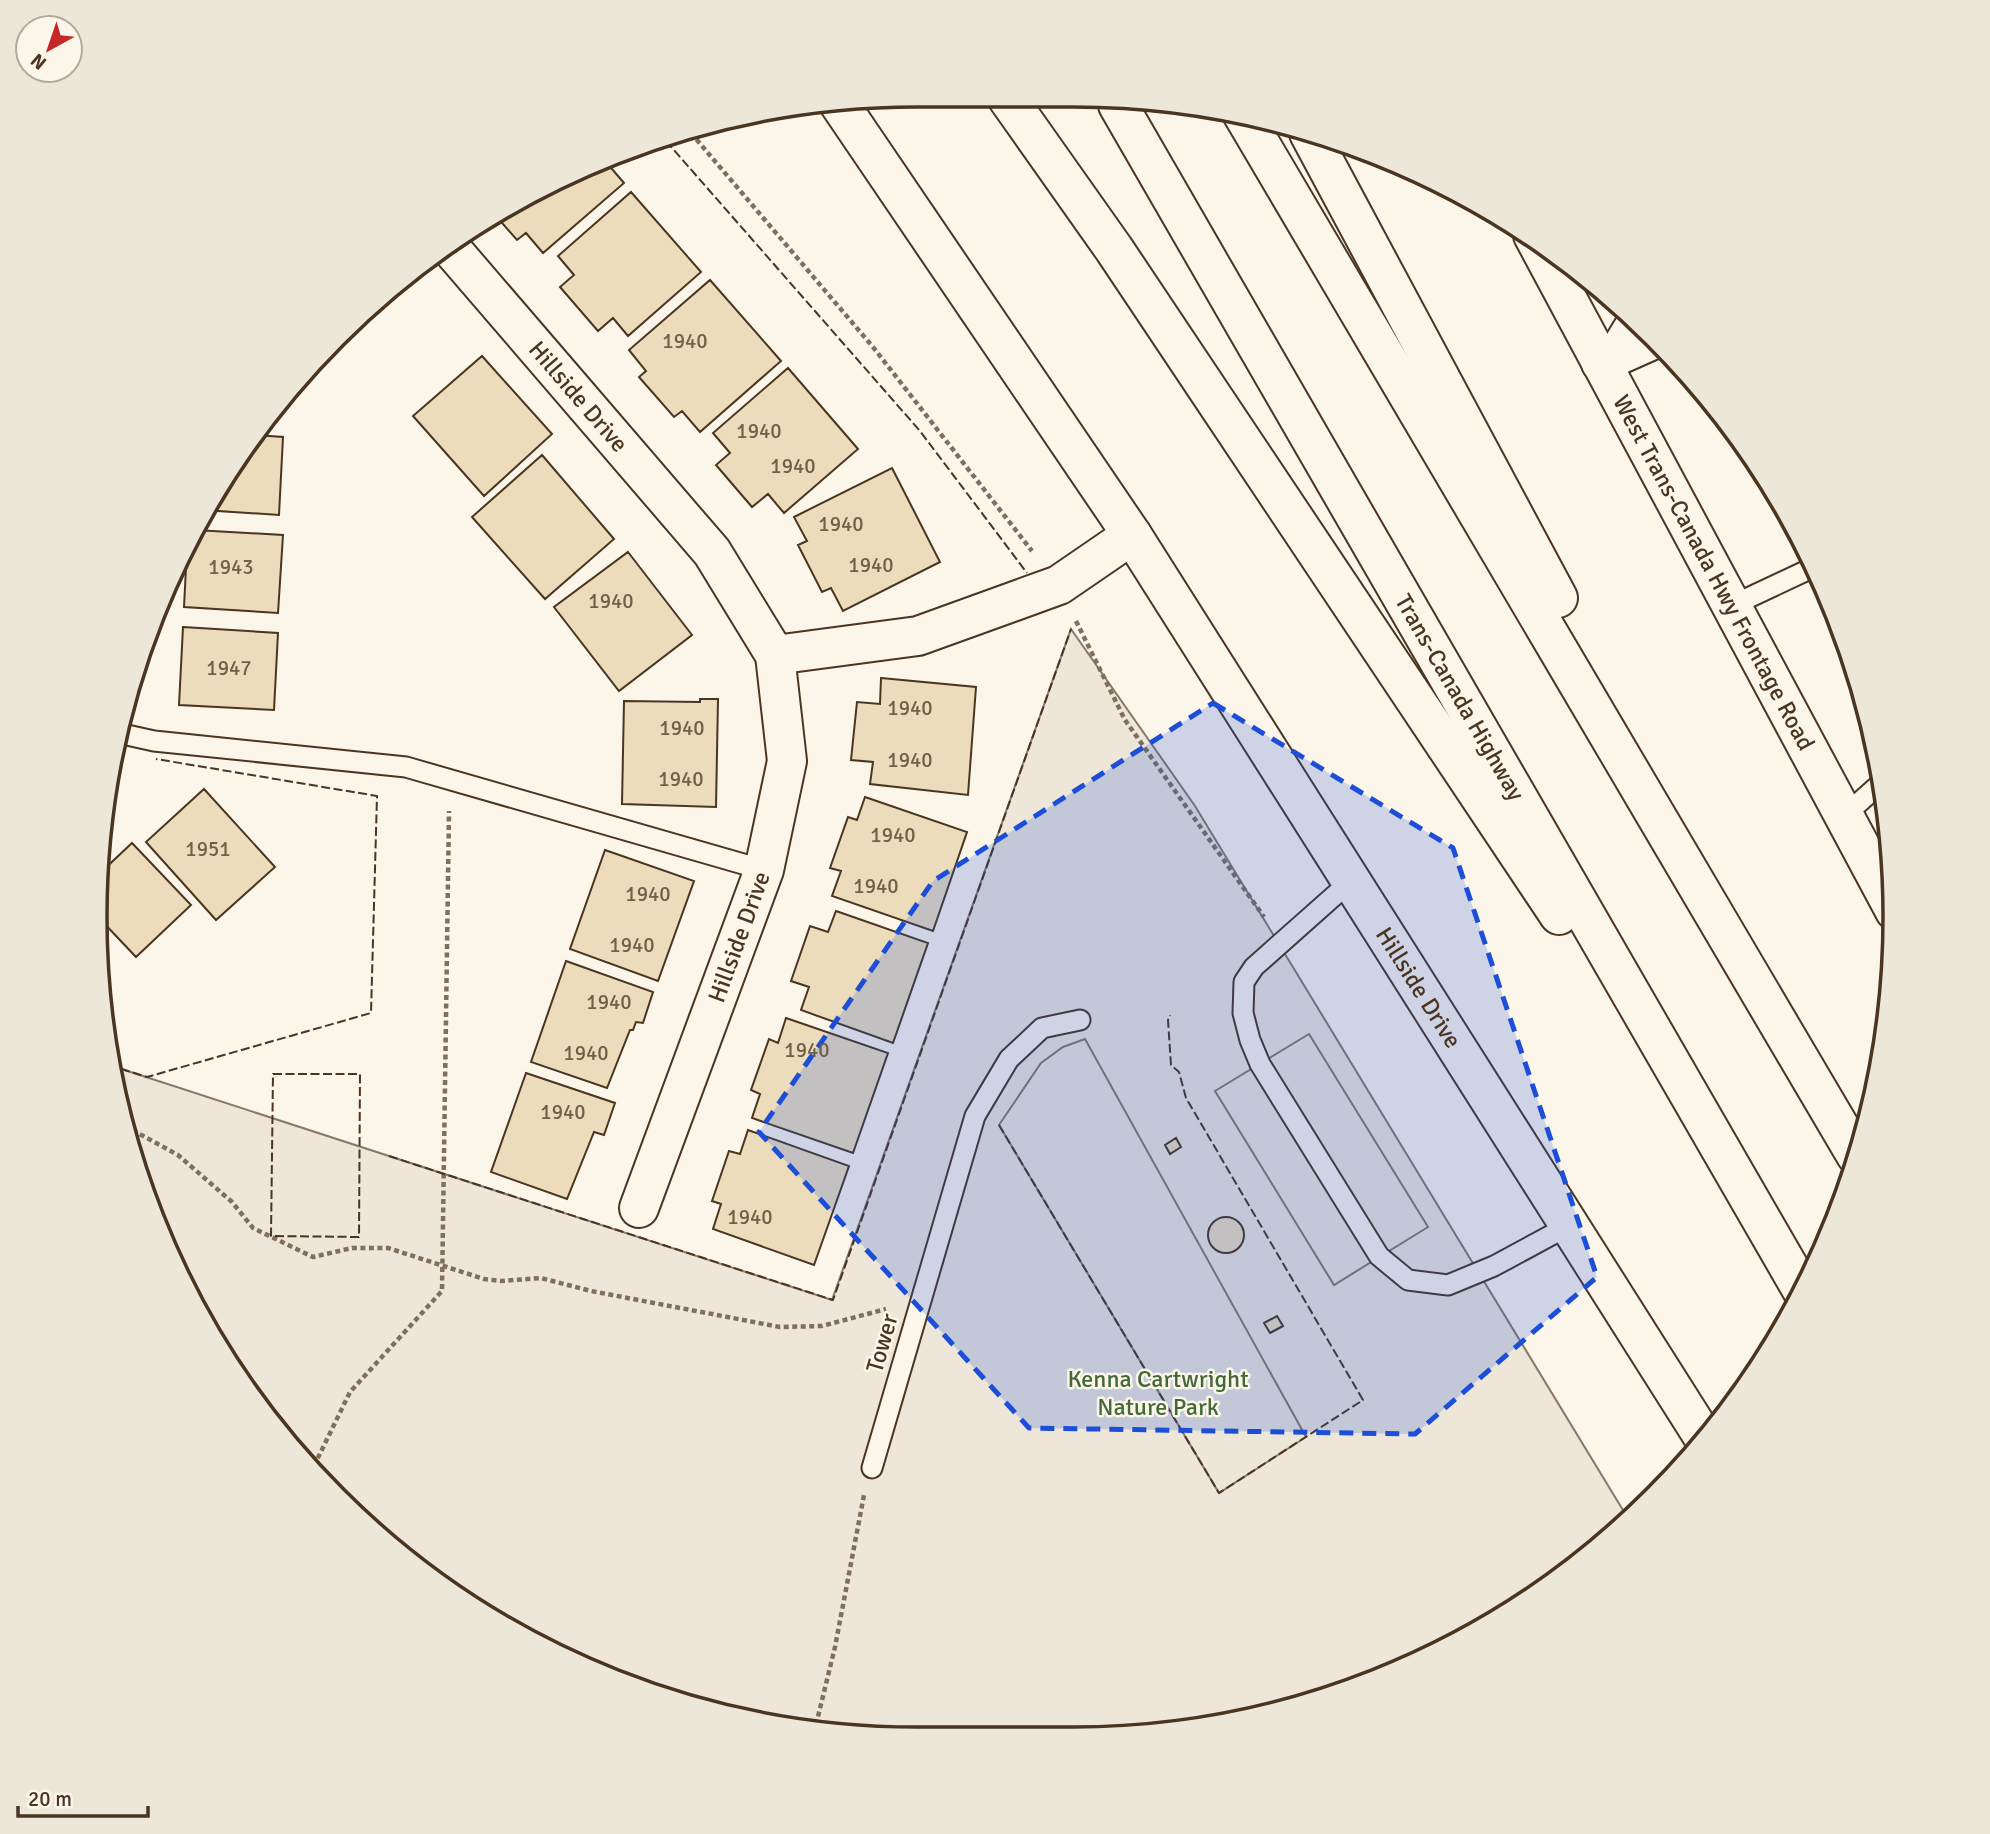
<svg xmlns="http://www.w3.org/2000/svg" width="1990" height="1834" viewBox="0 0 1990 1834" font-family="Signika,sans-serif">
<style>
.green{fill:#ede6d9;stroke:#887966;stroke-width:2}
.parking{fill:#ede7d9;stroke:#887966;stroke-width:2}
.building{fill:#ecdcbc;stroke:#4a3520;stroke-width:2}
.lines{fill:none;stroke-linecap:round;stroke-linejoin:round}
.service-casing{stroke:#4a3520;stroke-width:23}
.minor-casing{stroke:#4a3520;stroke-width:42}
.tertiary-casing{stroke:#4a3520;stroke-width:42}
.motorway-casing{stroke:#4a3520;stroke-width:42}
.path{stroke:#7f6f5c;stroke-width:4.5;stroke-dasharray:5 3.5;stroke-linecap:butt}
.service{stroke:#fbf6e9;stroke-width:19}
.minor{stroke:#fbf6e9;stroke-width:38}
.tertiary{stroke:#fbf6e9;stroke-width:38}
.motorway{stroke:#fbf6e9;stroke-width:38}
.fence{stroke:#4a3520;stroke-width:2;stroke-dasharray:9 3.5;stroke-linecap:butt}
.marked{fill:#1d4ed8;fill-opacity:0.2;stroke:#1d4ed8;stroke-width:5;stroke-dasharray:14 9;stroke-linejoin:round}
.labels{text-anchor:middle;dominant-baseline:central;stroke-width:5;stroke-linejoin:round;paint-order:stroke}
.number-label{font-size:21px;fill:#725f47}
.street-label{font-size:24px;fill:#4a3520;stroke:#fbf6e9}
.park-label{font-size:24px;fill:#436837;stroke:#fbf6e9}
.rim{fill:none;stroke:#4a3520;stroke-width:3.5}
</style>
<rect width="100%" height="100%" fill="#fbf6e9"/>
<path class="green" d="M1071 629 1195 806 1629 1520 1530 1601 1387 1677 1233 1724 1073 1739 810 1733 653 1696 506 1630 374 1535 233 1374 157 1231 110 1077 109 1065 832 1300Z"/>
<path class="parking" d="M1309 1034 1428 1227 1334 1285 1215 1091Z
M1085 1039 1306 1437 1219 1493 999 1125 1041 1063 1063 1047Z"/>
<path class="building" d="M606 162 624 183 543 253 526 233 517 240 495 215 554 179Z
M631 192 701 272 628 336 613 318 598 331 560 287 574 275 558 256Z
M710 280 781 361 700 432 682 411 674 417 639 377 646 371 629 350Z
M482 356 552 434 484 496 413 416Z
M788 368 858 449 784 513 768 494 752 507 716 465 730 453 713 433Z
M284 394 283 413 272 412Z
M255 435 283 437 279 515 203 510Z
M542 455 614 539 545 599 472 517Z
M892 468 940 562 843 611 831 588 822 592 798 545 807 541 794 517Z
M195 530 283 535 278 613 184 607 187 548Z
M628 552 692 635 619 691 554 607Z
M183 627 278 633 274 710 179 705Z
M881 678 976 687 968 795 870 784 873 762 851 760 857 702 880 704Z
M700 699H718L716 807 622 804 624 701 700 702Z
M204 789 275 867 216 920 146 842Z
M865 797 967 832 933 931 832 896 841 871 830 868 848 817 857 820Z
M132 843 191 905 136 957 100 919 97 876Z
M605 850 694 881 658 981 570 949Z
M836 911 928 943 893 1043 801 1010 809 987 791 981 810 926 828 932Z
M566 961 653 992 643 1023 636 1022 633 1030H630L607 1088 531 1062Z
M786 1018 888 1053 853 1153 752 1118 760 1094 751 1090 769 1039 778 1043Z
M526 1073 615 1103 604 1135 594 1132 567 1199 491 1172Z
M748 1130 849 1166 814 1265 713 1229 721 1204 712 1201 729 1151 740 1154Z
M1176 1138 1181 1147 1170 1154 1165 1145Z
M1208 1235a18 18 0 1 1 36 0a18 18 0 1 1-36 0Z
M1277 1316 1283 1326 1270 1333 1264 1323Z"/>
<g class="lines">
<defs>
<path id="service" d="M1605 356 1630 315
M1731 606 1814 567
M118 733 154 741 406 767 764 870
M1844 816 1882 782
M1352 880 1254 967 1244 982 1243 1013 1250 1040 1260 1064 1379 1256 1408 1280 1448 1285 1494 1266 1570 1225
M872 1468 975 1116 1009 1059 1042 1028 1080 1020"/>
<g id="minor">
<path id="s1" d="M838 102 1132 535 1704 1438"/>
<path id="s2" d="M448 245 712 552 775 655 787 761 764 870 639 1208"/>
<path d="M1601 363 1657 338"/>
<path d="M775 655 918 636 1059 585 1132 535"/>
</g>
<g id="tertiary">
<path id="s3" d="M1533 235 1895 911"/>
</g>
<g id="motorway">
<path d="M1008 99 1114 249 1559 915"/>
<path id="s4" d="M1118 105 1802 1290"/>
<path d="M1242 113 1856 1155"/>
<path d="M1309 133 1558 598"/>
</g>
</defs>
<use href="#service" class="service-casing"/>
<use href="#minor" class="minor-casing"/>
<use href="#tertiary" class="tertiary-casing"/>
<use href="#motorway" class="motorway-casing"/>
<path class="path" d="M691 133 873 347 1032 551
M1076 621 1125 720 1264 917
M125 1126 178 1155 232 1202 253 1228 313 1257 352 1248H388L484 1279 501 1281 541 1278 591 1291 780 1327 822 1326 886 1309
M314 1466 350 1392 442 1291 449 811
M814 1733 835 1647 864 1495"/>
<use href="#service" class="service"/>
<use href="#minor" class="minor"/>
<use href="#tertiary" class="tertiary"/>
<use href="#motorway" class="motorway"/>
<path class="fence" d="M666 141 920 431 1027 573
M109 1065 147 1077 371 1013 377 796 156 759
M273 1074H360L359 1237 271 1236Z
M999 1125 1219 1493 1363 1400 1186 1098 1179 1072 1171 1065 1168 1020 1170 1015
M389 1156 833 1300 1071 629"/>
</g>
<path class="marked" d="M1213 703 1453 848 1597 1277 1415 1434 1029 1428 759 1132 933 881Z"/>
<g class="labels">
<g class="number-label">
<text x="685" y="341">1940</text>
<text x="759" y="431">1940</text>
<text x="793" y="466">1940</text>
<text x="841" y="524">1940</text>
<text x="871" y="565">1940</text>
<text x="231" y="567">1943</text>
<text x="611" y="601">1940</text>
<text x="229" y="668">1947</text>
<text x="910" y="708">1940</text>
<text x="682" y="728">1940</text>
<text x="910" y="760">1940</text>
<text x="681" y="779">1940</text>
<text x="893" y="835">1940</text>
<text x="208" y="849">1951</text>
<text x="876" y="886">1940</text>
<text x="648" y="894">1940</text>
<text x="632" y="945">1940</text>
<text x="609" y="1002">1940</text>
<text x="807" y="1050">1940</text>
<text x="586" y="1053">1940</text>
<text x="563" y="1112">1940</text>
<text x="750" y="1217">1940</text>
</g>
<g class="street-label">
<text stroke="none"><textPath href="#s2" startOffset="200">Hillside Drive</textPath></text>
<text stroke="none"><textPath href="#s3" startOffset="383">West Trans-Canada Hwy Frontage Road</textPath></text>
<text stroke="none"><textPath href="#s4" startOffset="684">Trans-Canada Highway</textPath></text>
<text transform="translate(739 937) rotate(-70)">Hillside Drive</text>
<text stroke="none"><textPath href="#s1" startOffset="1059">Hillside Drive</textPath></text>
<text transform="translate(882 1343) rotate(-74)">Tower</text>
</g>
<g class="park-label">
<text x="1158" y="1379">Kenna Cartwright<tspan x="1158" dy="28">Nature Park</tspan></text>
</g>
</g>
<path d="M0 0H1990V1834H0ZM917 107H1073A810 810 0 0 1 1883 917V917A810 810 0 0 1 1073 1727H917A810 810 0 0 1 107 917V917A810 810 0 0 1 917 107Z" fill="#ede7d9" fill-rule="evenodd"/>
<path class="rim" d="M917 107H1073A810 810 0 0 1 1883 917V917A810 810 0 0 1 1073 1727H917A810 810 0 0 1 107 917V917A810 810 0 0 1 917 107Z"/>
<g transform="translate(49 49) rotate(220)"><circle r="33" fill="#fbf6e9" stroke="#b4a999" stroke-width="2"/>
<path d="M0-5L12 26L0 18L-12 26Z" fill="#c62828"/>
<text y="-10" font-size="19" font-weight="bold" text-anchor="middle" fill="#4a3520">N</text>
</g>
<path d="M18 1806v10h130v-10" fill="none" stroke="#4a3520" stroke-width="3.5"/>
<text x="28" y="1806" font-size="21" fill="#4a3520" stroke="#fbf6e9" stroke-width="5" paint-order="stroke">20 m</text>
</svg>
